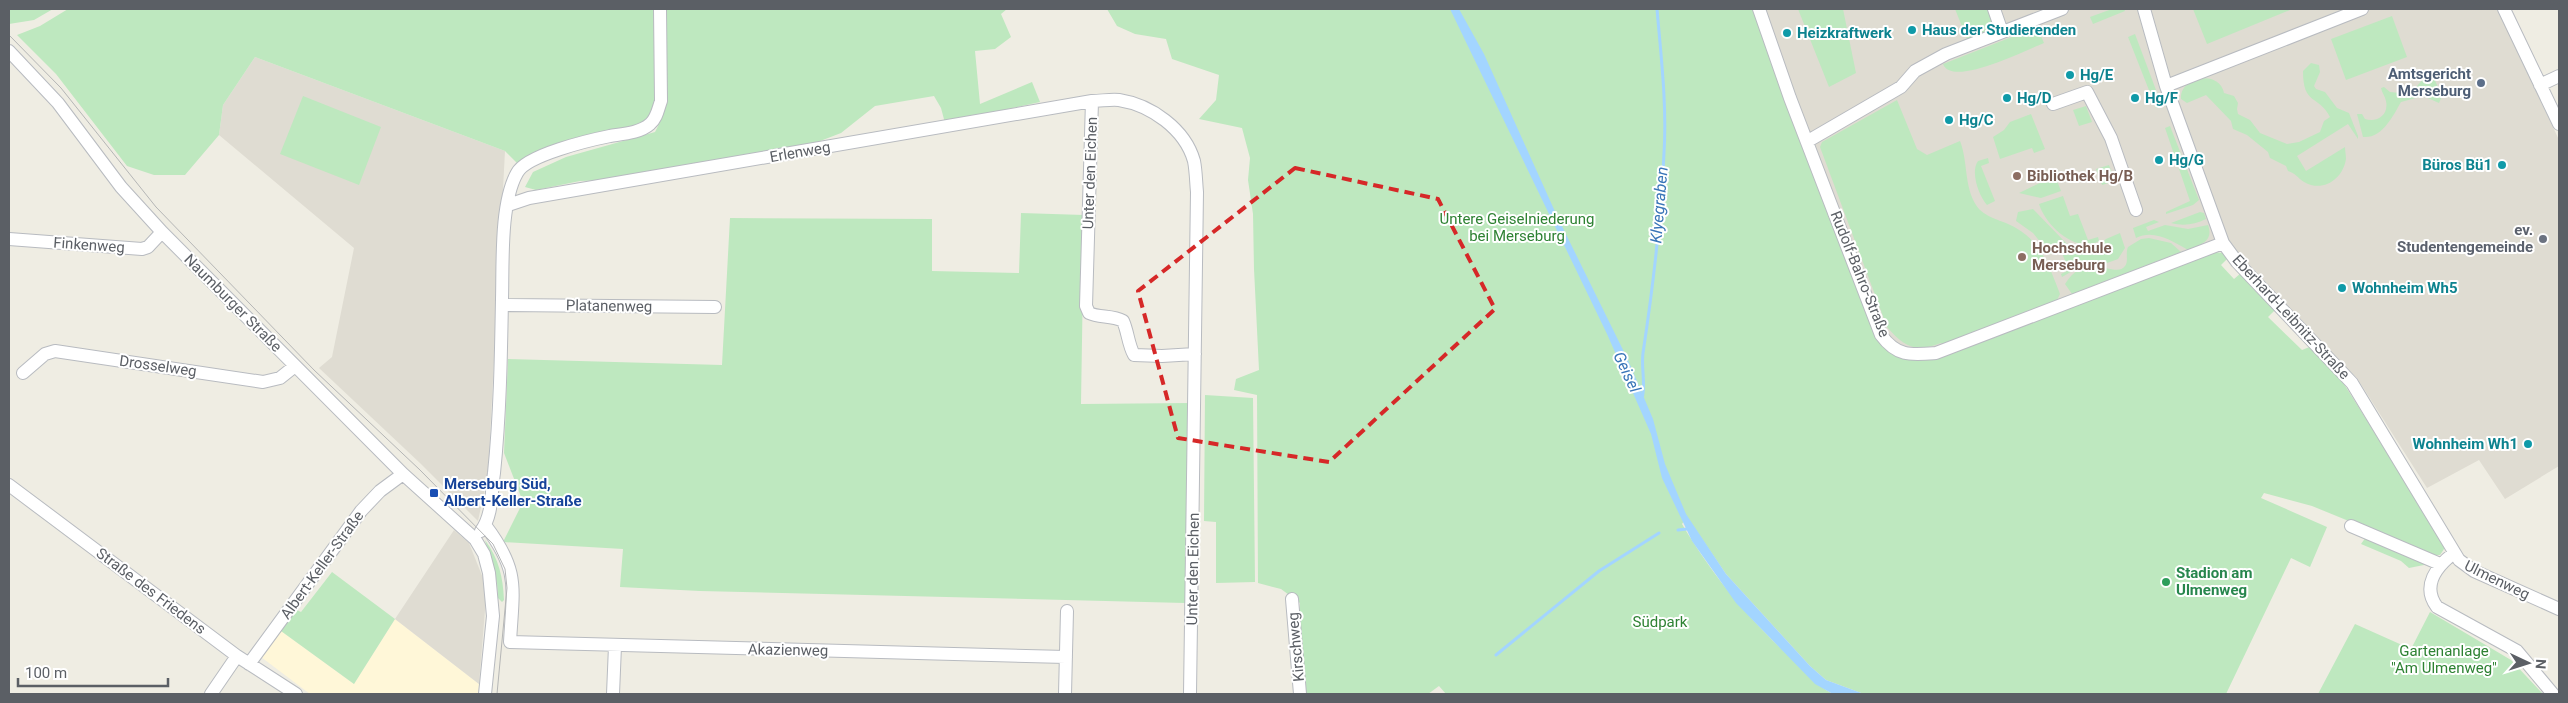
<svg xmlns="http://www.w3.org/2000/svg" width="2568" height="703" viewBox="0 0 2568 703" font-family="Roboto,sans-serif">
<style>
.commercial{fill:#fff7d8}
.education{fill:#dfdcd2}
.green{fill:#bee8bf}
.water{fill:#a3d5ff}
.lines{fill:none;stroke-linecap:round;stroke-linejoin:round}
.stream{stroke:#a3d5ff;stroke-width:3}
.minor-casing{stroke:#b8bbc0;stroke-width:14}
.minor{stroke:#fff;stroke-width:12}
.tram{stroke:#b5b6b6;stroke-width:1}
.marked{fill:none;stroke:#d62828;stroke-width:4;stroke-dasharray:10 6;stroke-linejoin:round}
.culture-dot{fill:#0f9aa8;stroke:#fff;stroke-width:2}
.service-dot{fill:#5c6f8a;stroke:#fff;stroke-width:2}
.education-dot{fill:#8d6e63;stroke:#fff;stroke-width:2}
.worship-dot{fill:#6b7280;stroke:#fff;stroke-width:2}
.transit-dot{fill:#1a4fb4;stroke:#fff;stroke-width:2}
.leisure-dot{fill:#2e9e5b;stroke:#fff;stroke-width:2}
.labels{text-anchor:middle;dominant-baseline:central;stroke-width:4;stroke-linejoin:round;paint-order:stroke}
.culture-label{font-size:15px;font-weight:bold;fill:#0d838f;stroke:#fff;text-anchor:start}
.service-label{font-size:15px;font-weight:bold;fill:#4e5e75;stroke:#fff;text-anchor:end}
.street-label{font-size:15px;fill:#5b5f65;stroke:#fff}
.education-label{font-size:15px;font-weight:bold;fill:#785e54;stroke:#fff;text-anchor:start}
.park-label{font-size:15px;fill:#2e8233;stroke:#fff}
.worship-label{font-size:15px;font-weight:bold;fill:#5b616d;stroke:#fff;text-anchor:end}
.transit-label{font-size:15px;font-weight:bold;fill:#164399;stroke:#fff;text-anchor:start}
.leisure-label{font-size:15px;font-weight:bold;fill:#27864d;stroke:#fff;text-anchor:start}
.water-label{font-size:16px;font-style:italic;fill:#3975b8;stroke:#fff}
</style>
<rect width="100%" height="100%" fill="#efede3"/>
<path class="commercial" d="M395 619 479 684 478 694H310L261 657 281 631 354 684Z"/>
<path class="education" d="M1752 9H2497L2559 140V466L2505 499 2479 460 2427 488 2357 378 2238 266 2221 247 1934 358 1889 351 1796 126Z
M255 57 505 151 488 474 478 521 421 464 319 368 332 357 354 248 219 135 223 105Z
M454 530 469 543 485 583 486 598 479 684 395 619Z"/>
<path class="green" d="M9 9H53L34 20 9 24Z
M68 9H1007L1001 14 1011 37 995 49 975 51 980 104 1032 82 1040 102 945 123 941 108 934 96 875 106 841 133 815 143 607 180 580 181 536 190 525 187 533 172 566 157 655 132 661 120 518 164 505 151 255 57 223 105 219 135 185 175H154L127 166 56 74 17 35 40 26Z
M1107 9H1752L1879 340 1903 358 2214 252 2223 253 2227 259 2221 265 2234 279 2241 273 2275 310 2268 317 2302 350 2312 346 2339 376 2444 543V549L2440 555H2432L2312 506 2264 493 2261 498 2327 527 2310 567 2291 558 2226 694H1864L1826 680 1810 666 1726 574 1687 517 1682 524C1713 576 1746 616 1790 657 1806 672 1814 684 1833 694H1446L1439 686 1428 694H1300L1296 658 1300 603 1281 589 1258 583 1257 395 1234 390 1236 379 1259 370 1254 269 1253 214 1248 180 1250 158 1242 128 1199 119 1216 100 1219 75 1172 59 1166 39 1135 34 1117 26Z
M1798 9H1843L1856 73 1829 87Z
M1955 9H1990L1997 28 1967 39Z
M2112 9H2124L2125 11 2093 24 2090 17Z
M2193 9H2289L2290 10 2207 44Z
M2392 16 2407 57 2346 80 2331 39Z
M2037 27 2044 43C2026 50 1952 88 1943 64Z
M2135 34 2162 106 2156 108 2128 37Z
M2311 63 2319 65 2320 72 2314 86 2316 89 2325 92 2337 108 2349 113 2358 136V139L2348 124 2297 156 2306 171 2345 147C2345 151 2346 155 2346 159 2343 179 2323 193 2304 182 2298 178 2295 173 2288 171L2286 166 2270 158 2268 152 2247 135 2233 129 2231 121 2206 95 2187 103 2181 99C2179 77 2219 69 2224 93L2234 96 2238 103 2237 109 2238 114 2250 120 2260 133 2287 144 2299 142 2320 132 2324 121 2330 117C2318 94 2303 106 2303 71Z
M2432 74 2442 96 2439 103 2423 96 2401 102C2393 116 2382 139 2363 137L2357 114H2362L2365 119C2377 123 2389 115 2386 101 2385 96 2382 93 2381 88L2384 87 2390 92 2410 94 2425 77Z
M303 96 381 127 359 185 280 154Z
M1897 100 1917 149 1927 155 1960 141C1968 161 1964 186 1976 205 1984 218 2003 220 2016 228 2041 242 2050 268 2060 294L2057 300 2009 318 1946 348 1941 343C1916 353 1904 347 1887 327L1820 147 1822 142Z
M2086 106 2092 122 2079 126 2073 110Z
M2031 114 2045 149 2034 153 2032 148 2000 159 1993 137 2004 130 2010 122Z
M2170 126 2199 200 2193 205 2166 214V212L2190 201 2165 128Z
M1988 158 1989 163 1981 166 1995 201 1987 205C1979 196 1970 172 1978 161Z
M2109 165 2115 181 2102 185 2096 169Z
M2054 173 2061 191 2041 198 2019 193 2044 181 2043 178Z
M2063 196 2070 216 2078 214 2088 240 2098 237 2099 241C2076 254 2046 226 2039 204Z
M2033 209 2067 244 2077 250 2094 249 2106 239 2120 233 2125 248 2118 259 2107 263H2086L2062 277 2061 274 2069 270 2061 251 2050 254 2033 233 2016 221 2018 212Z
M2200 212 2204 213 2206 219C2194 225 2183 226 2171 223Z
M1021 213 1084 215 1081 404 1190 403 1185 603 700 591 620 587 623 549 503 542 523 502 504 453 508 359 722 365 730 218 932 219V271L1019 273Z
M2154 220 2159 222 2146 227 2148 231 2165 225 2188 229 2208 225C2214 241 2201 245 2188 250 2172 241 2154 229 2136 238L2133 228Z
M2149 238 2171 243 2181 252 2072 294 2065 284C2087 248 2115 280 2125 266 2129 261 2125 254 2128 247L2141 239Z
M1205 395 1253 398 1255 582 1216 583V522L1204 521Z
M2366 537 2424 560V565L2409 568 2401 561 2361 544Z
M485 540C499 559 503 577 504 600L502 602 498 598 497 583Z
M332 572 395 619 354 684 281 631 297 610 301 612Z
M2430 612 2511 660 2543 694H2318L2355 624 2411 649Z"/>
<path class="water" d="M1450 9H1459L1484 54 1557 216 1628 360 1653 419 1665 464 1686 514 1726 574 1810 666 1826 680 1864 694H1833L1815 684 1736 603 1692 541 1662 478 1651 434 1607 334Z"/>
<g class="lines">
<path class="stream" d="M1642 398C1646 387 1641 367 1643 353 1653 287 1661 220 1664 153 1667 105 1661 56 1657 9
M1678 530 1687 529
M1496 655 1599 571 1659 533"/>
<defs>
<path id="minor" d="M1759 9 1790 98 1881 335C1897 357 1911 355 1936 353L2223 243
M1994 9 2002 32
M2144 9 2166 86 2223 243 2237 262 2352 383 2459 560 2474 571 2559 609
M2504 9 2559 124
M9 51 58 103 121 187 162 232 403 474 475 539 484 554 489 573 493 616 485 694
M2540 85 2559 76
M2166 86 2362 9
M1092 101 1086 306 1089 313C1099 318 1112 315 1123 321 1128 332 1128 344 1134 355L1162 356 1195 354
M2053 104 2087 92 2111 138 2136 210
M1808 141 1901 87 1915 71 1946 54 2062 9
M508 205 529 198 1092 101C1101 101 1111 99 1119 100 1151 105 1185 129 1194 161 1196 171 1196 182 1197 192L1190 694
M9 239 142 249 148 247 162 232
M502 305 715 307
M23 373 45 354 55 351 263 382 280 378 295 366
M9 485 237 656 296 694
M485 525C520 571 513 587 510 642L1066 657
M2351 526 2440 564
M481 531C493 515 491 492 494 473 500 415 501 357 502 299 503 264 500 203 517 173 526 155 590 140 610 136 622 134 640 133 650 124 657 118 658 109 661 101L660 9
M2454 553C2437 566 2421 586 2437 607L2517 651 2553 694
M1292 599 1300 694
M249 664 361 511 380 491 403 474
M211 694 237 656
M613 694 615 646
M1065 694 1067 611"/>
</defs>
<use href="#minor" class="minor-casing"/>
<use href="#minor" class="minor"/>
<path class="tram" d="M9 35 61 88 156 207 314 370 420 470 493 544 505 569 507 588 497 694"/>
</g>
<path class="marked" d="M1295 168 1438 199 1495 309 1329 462 1178 438 1138 291Z"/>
<g class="culture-dot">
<circle cx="1912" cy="30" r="5"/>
<circle cx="1787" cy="33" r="5"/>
<circle cx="2070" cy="75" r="5"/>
<circle cx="2007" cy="98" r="5"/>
<circle cx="2135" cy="98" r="5"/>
<circle cx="1949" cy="120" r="5"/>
<circle cx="2159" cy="160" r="5"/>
<circle cx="2502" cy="165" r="5"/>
<circle cx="2342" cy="288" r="5"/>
<circle cx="2528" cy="444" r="5"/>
</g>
<circle class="service-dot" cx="2481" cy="83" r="5"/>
<g class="education-dot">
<circle cx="2017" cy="176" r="5"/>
<circle cx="2022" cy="257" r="5"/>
</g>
<circle class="worship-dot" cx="2543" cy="239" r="5"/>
<rect class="transit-dot" x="429" y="488" width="10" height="10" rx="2.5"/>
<circle class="leisure-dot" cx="2166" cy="582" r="5"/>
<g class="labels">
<g class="culture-label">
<text x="1922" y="30">Haus der Studierenden</text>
<text x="1797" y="33">Heizkraftwerk</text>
<text x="2080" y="75">Hg/E</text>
<text x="2017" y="98">Hg/D</text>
<text x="2145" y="98">Hg/F</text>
<text x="1959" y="120">Hg/C</text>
<text x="2169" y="160">Hg/G</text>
<text x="2492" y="165" text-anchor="end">Büros Bü1</text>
<text x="2352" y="288">Wohnheim Wh5</text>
<text x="2518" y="444" text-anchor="end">Wohnheim Wh1</text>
</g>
<g class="service-label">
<text x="2471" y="74">Amtsgericht<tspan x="2471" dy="17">Merseburg</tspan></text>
</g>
<g class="street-label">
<text transform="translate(800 152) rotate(-10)">Erlenweg</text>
<text transform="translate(1090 173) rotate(-88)">Unter den Eichen</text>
<text transform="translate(89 245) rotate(4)">Finkenweg</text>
<text transform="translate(1860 274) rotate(68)">Rudolf-Bahro-Straße</text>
<text transform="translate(233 303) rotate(45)">Naumburger Straße</text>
<text transform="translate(609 306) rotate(1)">Platanenweg</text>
<text transform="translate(2291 317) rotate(47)">Eberhard-Leibnitz-Straße</text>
<text transform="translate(158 366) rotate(8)">Drosselweg</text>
<text transform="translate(322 565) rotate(-54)">Albert-Keller-Straße</text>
<text transform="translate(1193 569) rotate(-89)">Unter den Eichen</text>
<text transform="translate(2497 580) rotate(26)">Ulmenweg</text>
<text transform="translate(151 591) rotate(37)">Straße des Friedens</text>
<text transform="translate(1296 647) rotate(-95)">Kirschweg</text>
<text transform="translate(788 650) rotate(1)">Akazienweg</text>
</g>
<g class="education-label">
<text x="2027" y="176">Bibliothek Hg/B</text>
<text x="2032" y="248">Hochschule<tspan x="2032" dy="17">Merseburg</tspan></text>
</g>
<g class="park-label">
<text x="1517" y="219">Untere Geiselniederung<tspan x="1517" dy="17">bei Merseburg</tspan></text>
<text x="1660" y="622">Südpark</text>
<text x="2444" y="651">Gartenanlage<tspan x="2444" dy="17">"Am Ulmenweg"</tspan></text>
</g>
<g class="worship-label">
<text x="2533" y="230">ev.<tspan x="2533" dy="17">Studentengemeinde</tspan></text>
</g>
<g class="transit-label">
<text x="444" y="484">Merseburg Süd,<tspan x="444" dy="17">Albert-Keller-Straße</tspan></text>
</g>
<g class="leisure-label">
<text x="2176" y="573">Stadion am<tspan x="2176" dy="17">Ulmenweg</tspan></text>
</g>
<g class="water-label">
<text transform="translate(1659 205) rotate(-85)">Klyegraben</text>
<text transform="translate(1627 372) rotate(65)">Geisel</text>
</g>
</g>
<rect width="2568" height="703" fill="none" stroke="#5b5f65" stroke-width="20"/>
<g transform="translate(2528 663) rotate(94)" stroke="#ffffff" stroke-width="4" paint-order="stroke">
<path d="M0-4L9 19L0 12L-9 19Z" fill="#5b5f65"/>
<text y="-8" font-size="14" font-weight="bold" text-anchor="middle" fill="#5b5f65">N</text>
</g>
<path d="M18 678v8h150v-8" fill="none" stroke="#5b5f65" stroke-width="2.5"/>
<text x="25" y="678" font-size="15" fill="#5b5f65" stroke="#ffffff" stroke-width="4" paint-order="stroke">100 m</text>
</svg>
